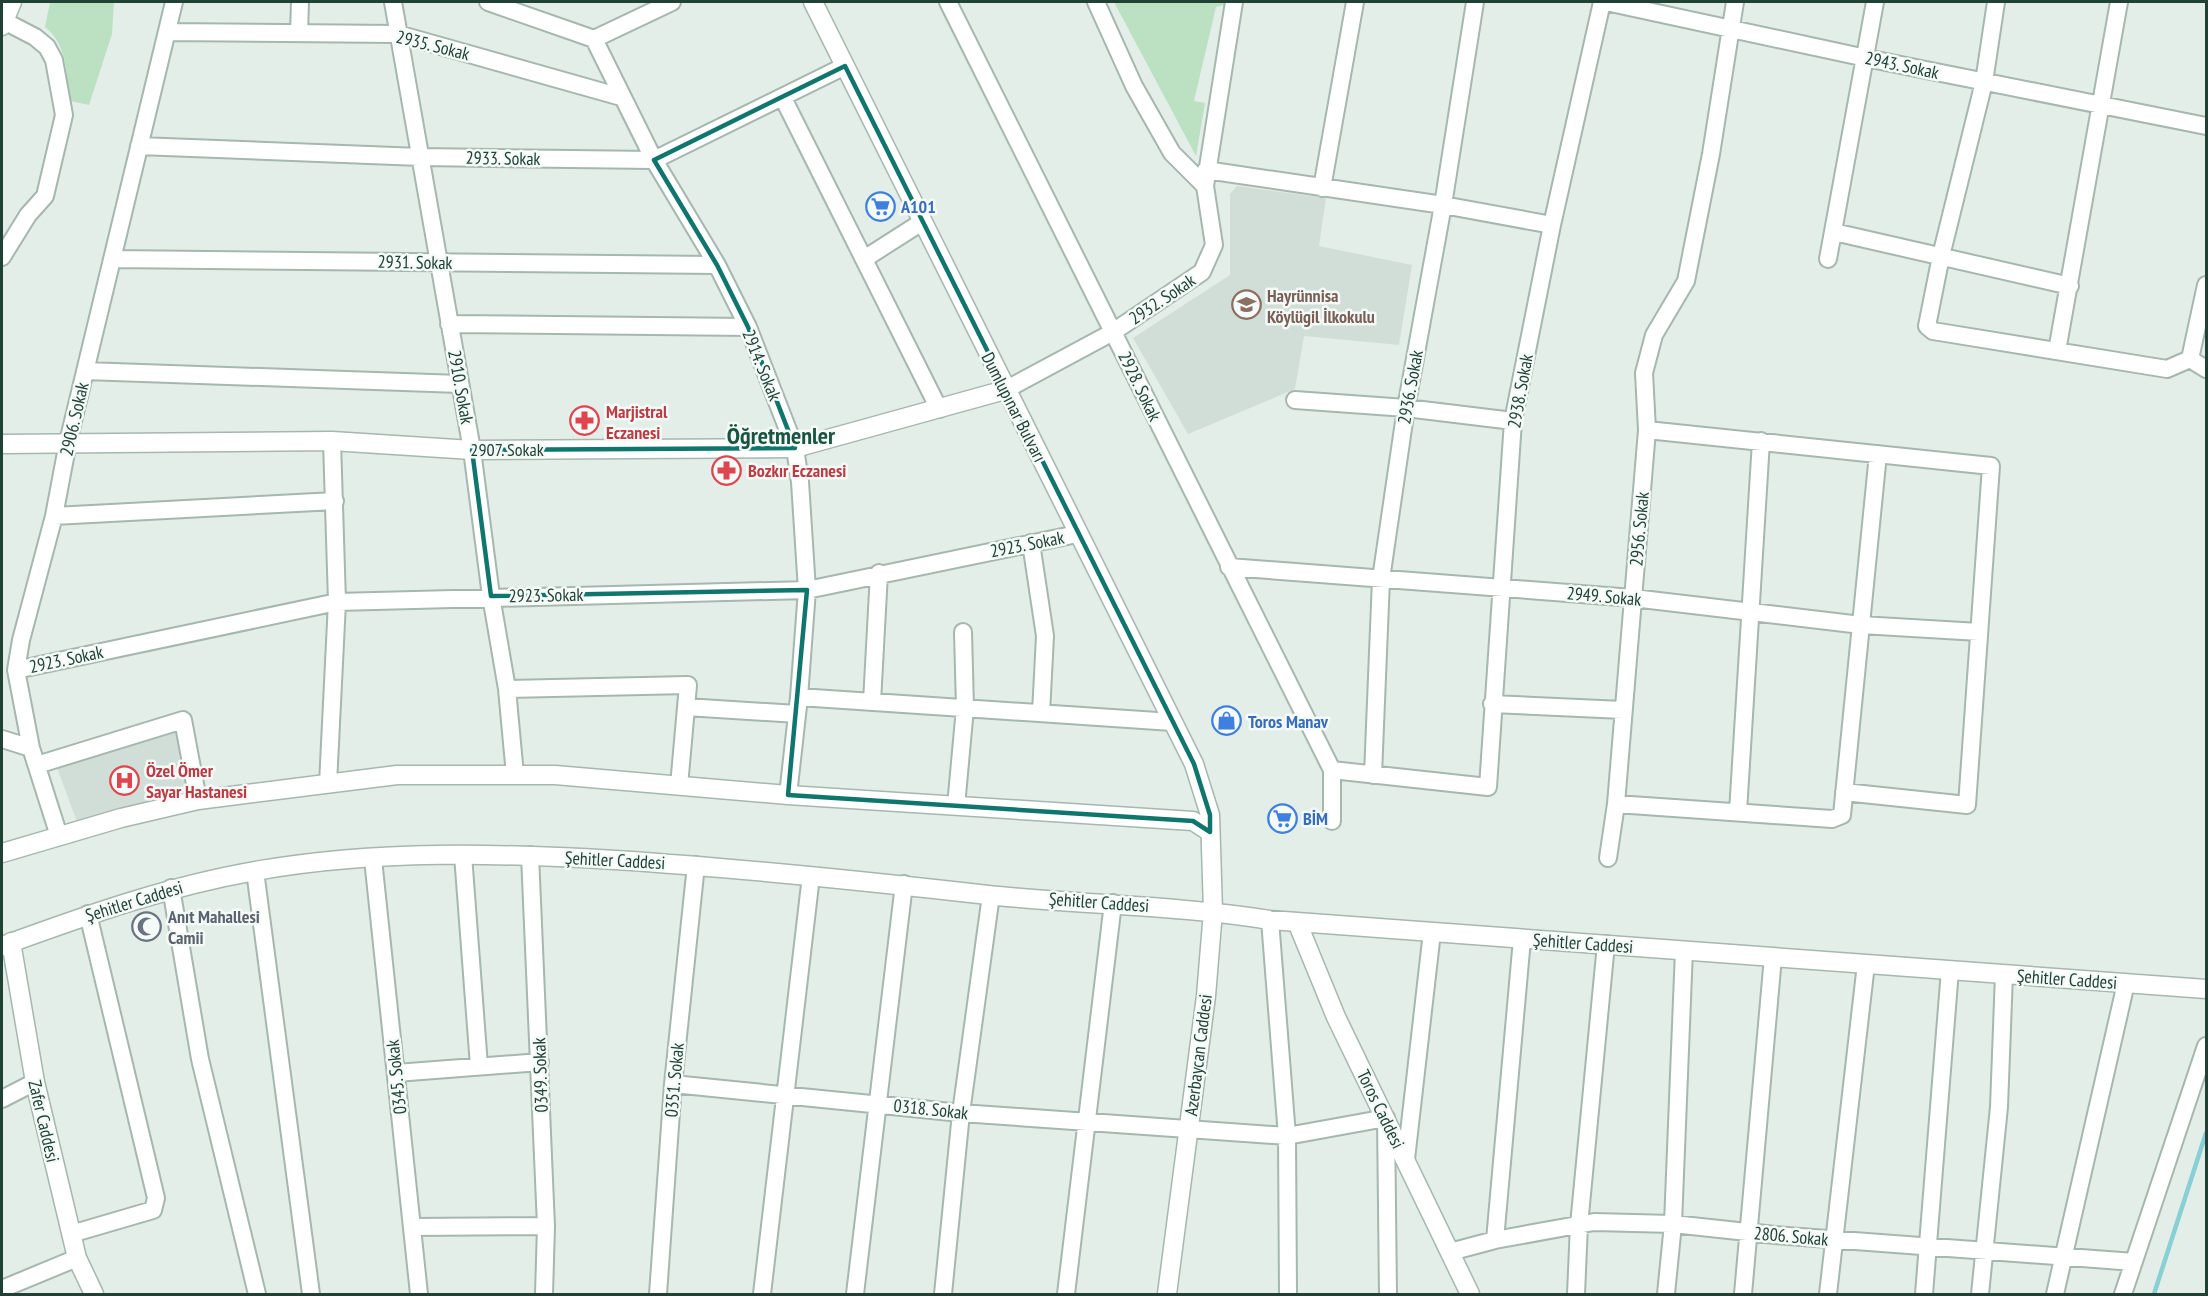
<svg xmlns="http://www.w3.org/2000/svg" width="2208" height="1296" viewBox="0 0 2208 1296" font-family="'PT Sans Narrow',sans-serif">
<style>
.built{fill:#d1ded7}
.green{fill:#bbe0c2}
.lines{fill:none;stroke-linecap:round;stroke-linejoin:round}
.stream{stroke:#88d0d6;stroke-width:4.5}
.minor-casing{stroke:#a5b7af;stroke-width:20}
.tertiary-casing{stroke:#a5b7af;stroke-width:21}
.secondary-casing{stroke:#a1bbb0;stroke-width:21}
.minor{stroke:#fff;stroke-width:16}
.tertiary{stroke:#fff;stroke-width:18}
.secondary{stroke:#fff;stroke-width:18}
.marked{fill:none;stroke:#0f766e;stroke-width:4.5;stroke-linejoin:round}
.labels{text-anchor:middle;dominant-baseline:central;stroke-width:5;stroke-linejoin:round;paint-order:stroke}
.street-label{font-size:18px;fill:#214136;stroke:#f4faf7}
.shop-label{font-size:18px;font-weight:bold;fill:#366cbe;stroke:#f4faf7;text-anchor:start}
.education-label{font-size:18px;font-weight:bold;fill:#785e54;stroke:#f4faf7;text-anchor:start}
.health-label{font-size:18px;font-weight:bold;fill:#be3a42;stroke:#f4faf7;text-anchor:start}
.worship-label{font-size:18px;font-weight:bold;fill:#5b616d;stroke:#f4faf7;text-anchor:start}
.district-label{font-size:24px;font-weight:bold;fill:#1b5542;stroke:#f4faf7}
</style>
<rect width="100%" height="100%" fill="#e3eee8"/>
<path class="built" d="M1237 186 1326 198 1319 246 1412 265 1399 345 1304 336 1295 389 1188 434 1133 338 1230 275V194Z
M179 727 190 795 77 822 56 765Z"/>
<path class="green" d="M50 2H114L112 34 89 105 66 100C69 75 66 43 45 27Z
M1114 2H1225L1224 5 1216 7 1194 101 1205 103 1196 156Z"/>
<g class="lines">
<path class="stream" d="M2154 1294 2206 1133"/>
<defs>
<path id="minor" d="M393 2 472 450 491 596 507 689 515 775
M488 2 594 39 672 2
M948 2 1332 770 1488 787 1513 421 1552 225 1602 2
M1096 2 1134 86 1172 153 1205 186
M1606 2 1866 58 2206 126
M1996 2 1984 82 1941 256 1927 326 1933 331 2167 369 2190 359
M167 32 398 34 621 97
M299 33 300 2
M594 39 654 160 717 265 748 327 795 448 800 482 807 590 799 697 788 795
M783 98 939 409
M139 146 420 157 654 160 845 66
M1206 170 1443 205 1552 225
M1322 188 1355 2
M1834 232 2070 286
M2 257 28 215 45 196 64 115 54 60 47 47 35 37 4 21
M112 259 717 265
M864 259 922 222
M1828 259 1875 2
M449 324 748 327
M2057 351 2119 2
M2190 359 2206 285
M2190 359 2206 369
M85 371 460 384
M1005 390 1113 332 1202 272 1214 245 1205 186 1234 2
M1295 400 1406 408 1513 421
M1647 430 1991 466 1967 805 1844 792
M54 516 335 501
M1031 543 1045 636 1041 713
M1229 567 1633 598 1861 625 1979 632
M16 670 337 602 807 590 1077 534
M507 689 688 685 679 786
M799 697 1172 722
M872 702 879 573
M1492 704 1623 710
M686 707 797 714
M2 739 31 748
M37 765 183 720 198 800
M1373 775 1381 579 1406 408 1443 205 1475 2
M328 784 337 602 332 441
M1616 804 1832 819 1842 815 1878 454
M956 806 965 708 963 632
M1738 812 1761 441
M1332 821V770
M59 836 31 748 16 670 21 640 54 516 68 442 174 2
M463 855 479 1066
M530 855 546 1226 544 1294
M1608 858 1616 804 1647 430 1644 373 1654 335 1686 281 1711 154 1735 2
M373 859 419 1294
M255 871 311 1294
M171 888 200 1059 257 1294
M1270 920 1287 1136 1288 1294
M396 1073 540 1062
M673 1084 961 1113 1287 1136 1386 1118 1388 1294
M2 1099 35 1082
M1406 1159 1432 932
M412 1227 546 1226
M71 1234 153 1210 156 1198 88 914
M1495 1240 1522 939
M1450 1252 1495 1240 1594 1222 1673 1224 1775 1235 2134 1262
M2 1289 77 1258
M658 1294 673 1084 696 865
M762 1294 811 876
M855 1294 904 884
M943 1294 961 1113 991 895
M1066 1294 1113 903
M1576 1294 1579 1225 1606 944
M1666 1294 1673 1224 1684 950
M1743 1294 1773 957
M1828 1294 1866 964
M1924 1294 1950 970
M1980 1294 1999 1107 2004 974
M2055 1294 2126 983
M2123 1294 2206 1046"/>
<path id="tertiary" d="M813 2 1194 764 1210 815 1213 911 1206 996 1167 1294
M2 444 332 441 472 450 795 448 1005 390
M2 853 121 818 198 800 397 775H555L788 795 1193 821 1210 832
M1297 922 1336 1017 1470 1294
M11 942 35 1082 77 1258 94 1294
M2 946C87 915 171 885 261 870 378 850 497 853 615 860 740 868 864 881 988 895 1082 905 1176 905 1270 920L2206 989"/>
<path id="secondary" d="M2 26 12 2"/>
</defs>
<use href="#minor" class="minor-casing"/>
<use href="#tertiary" class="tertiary-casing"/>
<use href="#secondary" class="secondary-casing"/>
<use href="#minor" class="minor"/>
<use href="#tertiary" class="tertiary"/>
<use href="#secondary" class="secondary"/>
</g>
<path class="marked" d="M845 66 1194 764 1210 815V832L1193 821 788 795 807 590 491 596 472 450 795 448 748 327 717 265 654 160Z"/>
<defs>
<symbol id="supermarket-ring" viewBox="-11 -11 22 22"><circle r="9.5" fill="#f4faf7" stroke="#3f7fe0" stroke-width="1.5"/><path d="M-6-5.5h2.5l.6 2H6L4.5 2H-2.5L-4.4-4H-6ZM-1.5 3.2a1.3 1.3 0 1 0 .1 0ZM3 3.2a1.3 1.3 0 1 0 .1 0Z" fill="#3f7fe0"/></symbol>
<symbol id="school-ring" viewBox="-11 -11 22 22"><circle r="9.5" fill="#f4faf7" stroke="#8d6e63" stroke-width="1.5"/><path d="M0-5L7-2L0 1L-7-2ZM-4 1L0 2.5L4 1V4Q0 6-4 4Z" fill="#8d6e63"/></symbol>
<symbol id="pharmacy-ring" viewBox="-11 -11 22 22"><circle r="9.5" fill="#f4faf7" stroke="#e0444e" stroke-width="1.5"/><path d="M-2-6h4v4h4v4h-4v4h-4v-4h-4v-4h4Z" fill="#e0444e"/></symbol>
<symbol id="shop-ring" viewBox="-11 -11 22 22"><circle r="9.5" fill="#f4faf7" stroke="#3f7fe0" stroke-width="1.5"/><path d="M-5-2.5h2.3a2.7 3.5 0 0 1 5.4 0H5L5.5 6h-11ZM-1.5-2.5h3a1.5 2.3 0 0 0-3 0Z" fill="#3f7fe0"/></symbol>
<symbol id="hospital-ring" viewBox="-11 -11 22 22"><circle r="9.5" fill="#f4faf7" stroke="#e0444e" stroke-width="1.5"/><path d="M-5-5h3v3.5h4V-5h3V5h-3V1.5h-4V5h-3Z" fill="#e0444e"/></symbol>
<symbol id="mosque-ring" viewBox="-11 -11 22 22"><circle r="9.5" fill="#f4faf7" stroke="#6b7280" stroke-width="1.5"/><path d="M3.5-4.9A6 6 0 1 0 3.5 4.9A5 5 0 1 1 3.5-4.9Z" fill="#6b7280"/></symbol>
</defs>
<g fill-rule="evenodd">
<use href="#supermarket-ring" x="864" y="190" width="33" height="33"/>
<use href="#school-ring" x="1230" y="288" width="33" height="33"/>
<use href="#pharmacy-ring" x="568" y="404" width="33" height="33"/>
<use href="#pharmacy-ring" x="710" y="454" width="33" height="33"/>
<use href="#shop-ring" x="1210" y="704" width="33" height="33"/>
<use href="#hospital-ring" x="108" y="764" width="33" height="33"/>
<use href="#supermarket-ring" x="1266" y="802" width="33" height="33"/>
<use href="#mosque-ring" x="130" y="910" width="33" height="33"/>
</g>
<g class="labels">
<g class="street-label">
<text transform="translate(433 45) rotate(14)">2935. Sokak</text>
<text transform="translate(1902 65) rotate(12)">2943. Sokak</text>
<text transform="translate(503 158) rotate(1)">2933. Sokak</text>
<text transform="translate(415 262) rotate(1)">2931. Sokak</text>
<text transform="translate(1162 299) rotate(-34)">2932. Sokak</text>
<text transform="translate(762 365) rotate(68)">2914. Sokak</text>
<text transform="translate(1140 386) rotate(64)">2928. Sokak</text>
<text transform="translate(461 387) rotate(80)">2910. Sokak</text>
<text transform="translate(1410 387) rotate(-80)">2936. Sokak</text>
<text transform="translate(1520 391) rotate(-80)">2938. Sokak</text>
<text transform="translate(1014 407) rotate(63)">Dumlupınar Bulvarı</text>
<text transform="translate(74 419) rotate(-77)">2906. Sokak</text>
<text x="507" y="449">2907. Sokak</text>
<text transform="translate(1639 529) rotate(-85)">2956. Sokak</text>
<text transform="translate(1027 544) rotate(-11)">2923. Sokak</text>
<text transform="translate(546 595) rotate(-1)">2923. Sokak</text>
<text transform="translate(1604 596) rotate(5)">2949. Sokak</text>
<text transform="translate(66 659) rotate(-12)">2923. Sokak</text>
<text transform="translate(615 860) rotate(3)">Şehitler Caddesi</text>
<text transform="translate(134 901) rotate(-17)">Şehitler Caddesi</text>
<text transform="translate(1099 902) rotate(4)">Şehitler Caddesi</text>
<text transform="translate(1583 943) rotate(4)">Şehitler Caddesi</text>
<text transform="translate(2067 979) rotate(4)">Şehitler Caddesi</text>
<text transform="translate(1198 1055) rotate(-83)">Azerbaycan Caddesi</text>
<text transform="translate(540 1075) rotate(-92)">0349. Sokak</text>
<text transform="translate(396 1077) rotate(-96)">0345. Sokak</text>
<text transform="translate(674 1080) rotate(-85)">0351. Sokak</text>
<text transform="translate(931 1109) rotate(6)">0318. Sokak</text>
<text transform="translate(1381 1109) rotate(64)">Toros Caddesi</text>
<text transform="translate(44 1121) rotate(77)">Zafer Caddesi</text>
<text transform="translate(1791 1236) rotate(5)">2806. Sokak</text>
</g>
<g class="shop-label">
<text x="901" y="206">A101</text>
<text x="1248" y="721">Toros Manav</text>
<text x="1303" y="818">BİM</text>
</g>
<g class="education-label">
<text x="1267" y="295">Hayrünnisa<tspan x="1267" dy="21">Köylügil İlkokulu</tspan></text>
</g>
<g class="health-label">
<text x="606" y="411">Marjistral<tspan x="606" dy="21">Eczanesi</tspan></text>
<text x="748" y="470">Bozkır Eczanesi</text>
<text x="146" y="770">Özel Ömer<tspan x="146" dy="21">Sayar Hastanesi</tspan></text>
</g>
<g class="worship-label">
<text x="168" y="916">Anıt Mahallesi<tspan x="168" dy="21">Camii</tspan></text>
</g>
<g class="district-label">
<text x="781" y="435">Öğretmenler</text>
</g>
</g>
<rect width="2208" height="1296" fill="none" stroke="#214136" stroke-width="6"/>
</svg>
